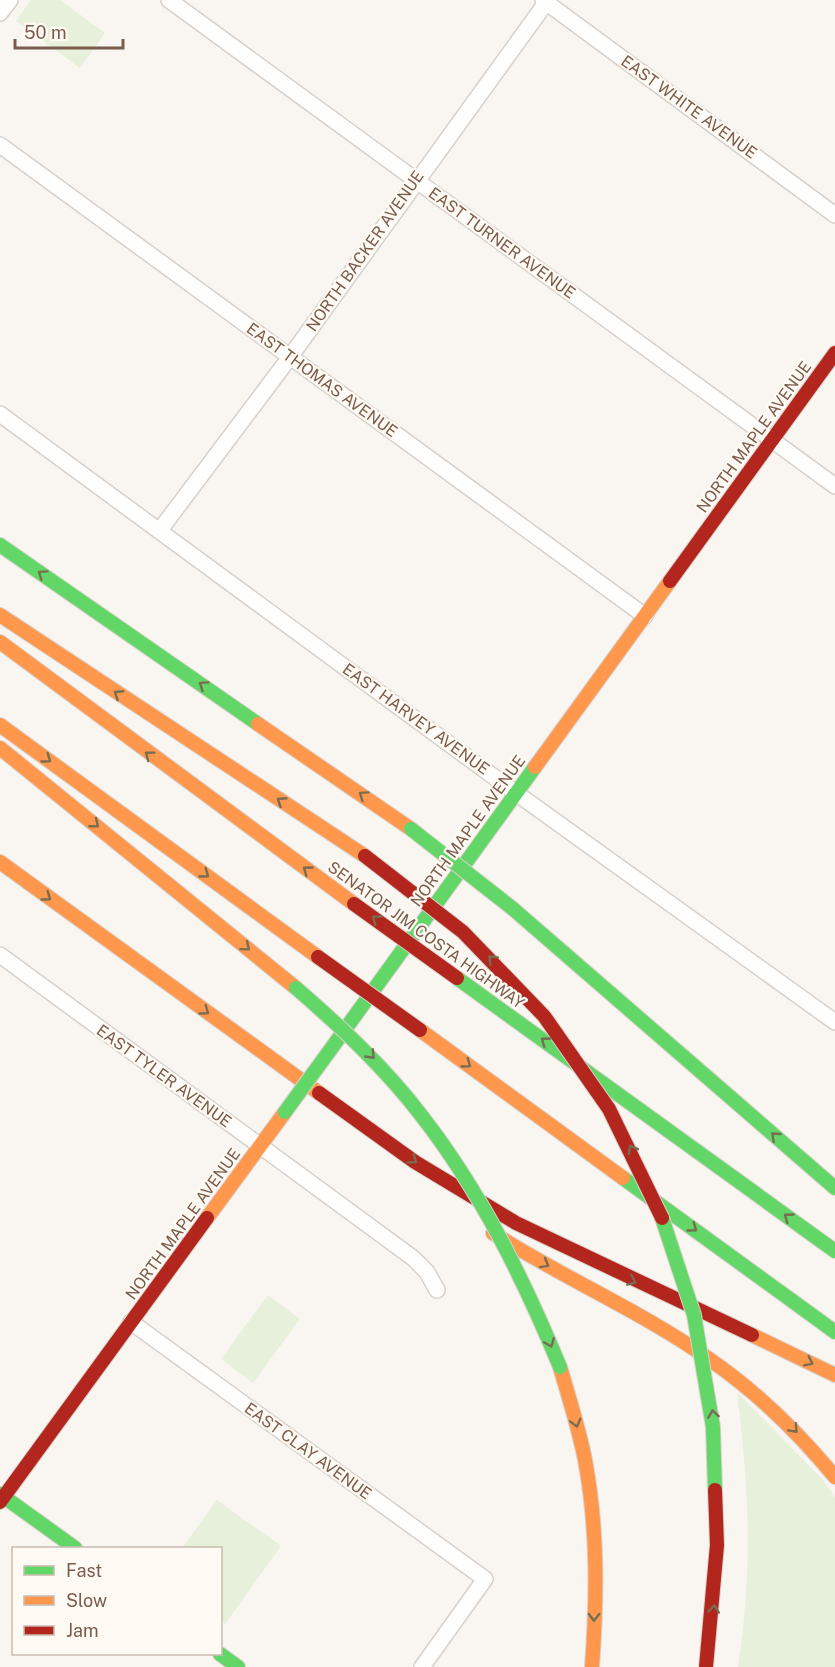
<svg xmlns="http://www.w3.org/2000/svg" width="835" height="1667" viewBox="0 0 835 1667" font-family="'Public Sans',sans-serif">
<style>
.green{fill:#e7f0db}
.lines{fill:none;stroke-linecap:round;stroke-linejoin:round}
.street-casing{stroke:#d7d1cb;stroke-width:18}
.fast-casing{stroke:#d9d2cb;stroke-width:16}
.slow-casing{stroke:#d9d2cb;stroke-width:16}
.jam-casing{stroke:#d9d2cb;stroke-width:16}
.street{stroke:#fefefd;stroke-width:15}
.fast{stroke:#63d668;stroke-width:14}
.slow{stroke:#ff974d;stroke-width:14}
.jam{stroke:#b3261e;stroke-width:14}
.fast-bridge-casing{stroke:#d9d2cb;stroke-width:16;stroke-linecap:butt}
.jam-bridge-casing{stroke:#d9d2cb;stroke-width:16;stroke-linecap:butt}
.fast-bridge{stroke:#63d668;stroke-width:14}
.jam-bridge{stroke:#b3261e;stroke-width:14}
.oneway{stroke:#776e51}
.labels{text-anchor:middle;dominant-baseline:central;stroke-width:4.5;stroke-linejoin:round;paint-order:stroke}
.street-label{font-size:16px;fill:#7a5c4d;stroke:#fffaf3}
</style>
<rect width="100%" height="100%" fill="#f9f5f0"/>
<path class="green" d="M31 0H60L105 33 80 68 16 21Z
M268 1295 300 1319 253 1383 221 1359Z
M737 1392 822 1479 835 1497V1667H738C753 1567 749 1491 737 1392Z
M217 1500 281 1546 225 1624 221 1620 220 1548H182Z"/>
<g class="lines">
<defs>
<path id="street" d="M169 0 835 486
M543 0 835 215
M0 13 10 0
M0 145 645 616
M0 414 516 793 835 1022
M160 530 290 357 548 0
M0 955 413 1258 427 1272 437 1290
M131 1322 485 1579 422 1667"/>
<path id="fast" d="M0 545 258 724
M512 908 835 1188
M457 978 835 1251
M328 1053 535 767
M623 1178 835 1332
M0 1494 75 1548
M220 1654 238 1667"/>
<path id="slow" d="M0 615 365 856
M0 642 354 904
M258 724 411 829
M0 725 318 957
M0 748 296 988
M535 767 670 581
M0 862 319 1093
M420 1030 623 1178
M207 1218 285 1112
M493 1233C563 1278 641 1311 709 1359 757 1392 798 1432 835 1477
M752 1335 835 1375
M560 1367C569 1398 579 1429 585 1460 598 1529 597 1598 592 1667"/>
<path id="jam" d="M670 581 835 353
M319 1093 415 1162 516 1223 752 1335
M0 1502 207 1218"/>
</defs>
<use href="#street" class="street-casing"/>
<use href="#fast" class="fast-casing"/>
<use href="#slow" class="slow-casing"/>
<use href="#jam" class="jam-casing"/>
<use href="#street" class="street"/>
<use href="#fast" class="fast"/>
<use href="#slow" class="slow"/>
<use href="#jam" class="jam"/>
<defs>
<path id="fast-bridge" d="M411 829 512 908
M296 988C341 1027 385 1068 421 1115 481 1192 523 1278 560 1367
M285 1112 328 1053
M662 1218 694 1315 713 1427 715 1490"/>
<path id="jam-bridge" d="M365 856 463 932 544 1016 609 1109 662 1218
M354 904 457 978
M318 957 420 1030
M706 1667 717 1545 715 1490"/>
</defs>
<use href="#fast-bridge" class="fast-bridge-casing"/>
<use href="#jam-bridge" class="jam-bridge-casing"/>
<use href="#fast-bridge" class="fast-bridge"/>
<use href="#jam-bridge" class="jam-bridge"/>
</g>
<defs><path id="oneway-chevron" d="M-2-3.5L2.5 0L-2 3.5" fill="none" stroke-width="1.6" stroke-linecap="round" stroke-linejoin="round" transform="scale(1.5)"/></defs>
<g class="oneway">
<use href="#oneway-chevron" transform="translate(42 574) rotate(-145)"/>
<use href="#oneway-chevron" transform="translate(203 685) rotate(-146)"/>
<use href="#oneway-chevron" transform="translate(118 694) rotate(-147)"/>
<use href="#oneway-chevron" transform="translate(149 755) rotate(-143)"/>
<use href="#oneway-chevron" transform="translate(47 759) rotate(36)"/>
<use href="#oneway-chevron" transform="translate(363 795) rotate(-145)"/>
<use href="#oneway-chevron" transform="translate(281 801) rotate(-147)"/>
<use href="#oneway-chevron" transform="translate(95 824) rotate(39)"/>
<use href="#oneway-chevron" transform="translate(307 870) rotate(-144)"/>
<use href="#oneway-chevron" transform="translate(205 874) rotate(36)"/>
<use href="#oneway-chevron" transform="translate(47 897) rotate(36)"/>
<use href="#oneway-chevron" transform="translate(376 919) rotate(-144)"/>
<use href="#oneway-chevron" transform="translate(246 947) rotate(40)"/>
<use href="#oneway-chevron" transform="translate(492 959) rotate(-135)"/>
<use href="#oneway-chevron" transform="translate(205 1011) rotate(36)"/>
<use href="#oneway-chevron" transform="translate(545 1041) rotate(-144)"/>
<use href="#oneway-chevron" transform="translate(371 1055) rotate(46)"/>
<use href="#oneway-chevron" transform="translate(467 1064) rotate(36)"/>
<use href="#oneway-chevron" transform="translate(775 1136) rotate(-139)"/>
<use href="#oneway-chevron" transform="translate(632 1149) rotate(-118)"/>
<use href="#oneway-chevron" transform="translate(413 1160) rotate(35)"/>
<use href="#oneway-chevron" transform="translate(788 1217) rotate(-144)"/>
<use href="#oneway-chevron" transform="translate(693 1228) rotate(36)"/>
<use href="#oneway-chevron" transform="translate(545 1264) rotate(29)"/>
<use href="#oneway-chevron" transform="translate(632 1281) rotate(24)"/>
<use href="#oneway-chevron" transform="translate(550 1343) rotate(68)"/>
<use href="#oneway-chevron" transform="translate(809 1362) rotate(26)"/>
<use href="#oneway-chevron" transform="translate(713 1414) rotate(-99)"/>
<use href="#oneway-chevron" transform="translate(576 1423) rotate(76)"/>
<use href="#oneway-chevron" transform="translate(794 1429) rotate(47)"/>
<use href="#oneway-chevron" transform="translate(714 1609) rotate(-84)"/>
<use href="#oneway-chevron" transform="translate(594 1617) rotate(91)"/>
</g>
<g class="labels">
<g class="street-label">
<text transform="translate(689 107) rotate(36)">EAST WHITE AVENUE</text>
<text transform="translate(502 243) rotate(36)">EAST TURNER AVENUE</text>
<text transform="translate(365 251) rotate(-55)">NORTH BACKER AVENUE</text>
<text transform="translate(322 380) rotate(36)">EAST THOMAS AVENUE</text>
<text transform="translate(754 437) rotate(-54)">NORTH MAPLE AVENUE</text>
<text transform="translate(416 719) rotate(36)">EAST HARVEY AVENUE</text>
<text transform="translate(468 831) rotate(-54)">NORTH MAPLE AVENUE</text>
<text transform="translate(426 935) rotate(36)">SENATOR JIM COSTA HIGHWAY</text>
<text transform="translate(164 1076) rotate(36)">EAST TYLER AVENUE</text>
<text transform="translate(183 1224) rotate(-54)">NORTH MAPLE AVENUE</text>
<text transform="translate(308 1451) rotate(36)">EAST CLAY AVENUE</text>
</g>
</g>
<rect x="12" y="1547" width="210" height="108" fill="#fffaf3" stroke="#cabbb1" stroke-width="1.5"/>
<rect x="24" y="1566" width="30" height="9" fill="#63d668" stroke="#cabbb1" stroke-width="1.5"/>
<text x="66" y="1577" font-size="18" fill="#7a5c4d">Fast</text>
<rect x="24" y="1596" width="30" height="9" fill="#ff974d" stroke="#cabbb1" stroke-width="1.5"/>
<text x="66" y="1607" font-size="18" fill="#7a5c4d">Slow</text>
<rect x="24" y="1626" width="30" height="9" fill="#b3261e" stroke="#cabbb1" stroke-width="1.5"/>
<text x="66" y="1637" font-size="18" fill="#7a5c4d">Jam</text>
<path d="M15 39v9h108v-9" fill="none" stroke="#7a5c4d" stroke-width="3"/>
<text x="24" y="39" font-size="18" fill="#7a5c4d" stroke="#fffaf3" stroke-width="4.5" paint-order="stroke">50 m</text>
</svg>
